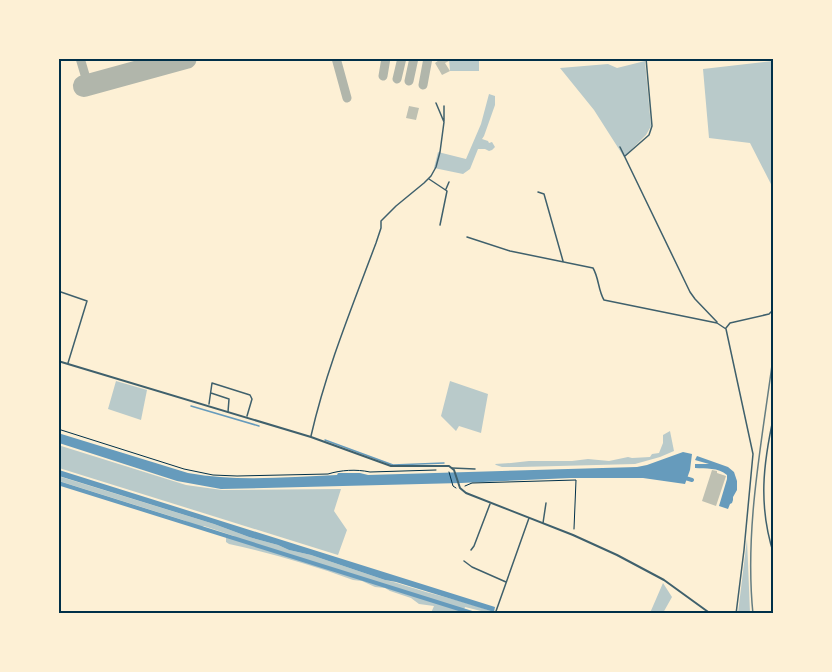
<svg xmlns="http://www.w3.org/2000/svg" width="832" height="672" viewBox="0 0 832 672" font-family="'PT Sans Narrow',sans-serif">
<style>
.green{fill:#b9caca}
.water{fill:#669bbc}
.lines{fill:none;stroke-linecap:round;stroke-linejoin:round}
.stream{stroke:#669bbc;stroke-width:1.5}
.canal{stroke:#669bbc;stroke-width:4}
.taxiway{stroke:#b1b6ab;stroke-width:9}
.runway{stroke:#b1b6ab;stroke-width:22}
.building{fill:#bec0b2}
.path{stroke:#003049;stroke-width:1}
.minor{stroke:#3f606c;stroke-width:1.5}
.tertiary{stroke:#3f606c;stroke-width:2}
.rail{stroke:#657d81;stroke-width:1.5}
.neatline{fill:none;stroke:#003049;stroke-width:2}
</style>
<rect width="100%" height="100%" fill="#fdf0d5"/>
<path class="green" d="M449 59H479V71H450Z
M645 61 651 126 646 135 624 157 594 110 560 68 608 64 617 68Z
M773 61H774L773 188 750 143 709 138 703 69Z
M489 94 495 96V105L484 136 482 139 488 141 489 143 492 142 495 147 492 150 489 151 485 149H478L470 169 463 174 434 168 438 152 466 159 481 124Z
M116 381 147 390 141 420 108 409Z
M450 381 488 394 481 433 459 426 456 431 441 416Z
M670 431 674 451 660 457 635 464 520 467H502L496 465 495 464 511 463 529 461H572L588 459 609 461 628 457 632 458 650 457 652 454 659 453 663 443V435Z
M58 445 186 485 222 490 341 489 334 511 347 530 338 555 59 468Z
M58 476 214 524 249 537 278 545 289 550 311 555 385 580C399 583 412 588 426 592 449 598 471 604 494 612L493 613H489L465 607 463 613H431L434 606 419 604 411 598 390 591 385 588 375 587 362 581 353 580C312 565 271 553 229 544L226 542V537L233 539 235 538 234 536 204 526 200 528 198 527 195 528 188 522 183 520 59 481Z
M747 539 750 613H738Z
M663 583 672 597 663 613H650Z"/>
<path class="water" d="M58 433 188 473C237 482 287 477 337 475L338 473H360L368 475 637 467 647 465 683 452 692 454 690 470 685 484 643 478H571L461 483 221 489 177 481 59 443Z
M697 456 728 467 734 472 737 481V490L733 497V500L732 503 730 504 728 509 719 506 727 479V475C718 467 706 469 695 468V464H709L695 460Z
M59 470 495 607 494 612 396 582 385 580 311 555 289 550 278 545 249 537 214 524 59 476Z"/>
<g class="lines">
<path class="stream" d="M191 406 259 426
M325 440 393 465 444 463"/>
<path class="canal" d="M682 477 692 480
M58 483 475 614"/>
<path class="taxiway" d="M80 58 88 85
M336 58 347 98
M383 76 386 58
M397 79 402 58
M409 81 414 58
M423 85 428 58"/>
<path class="runway" d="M84 86 186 58"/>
</g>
<path class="building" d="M442 58H450L451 60 445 63 450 71 442 75 435 63Z
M409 106 419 108 416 120 406 118Z
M712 470 717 471V473L726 476 716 506 702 501Z"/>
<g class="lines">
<path class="path" d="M58 429 184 469 213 475 237 476 328 474C341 470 356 469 370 472L436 470
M449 472 453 486 456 488
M465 486 472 483 576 480 574 529"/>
<path class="minor" d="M444 121V106
M620 147 690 292 695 299 717 322
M625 156 649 135 652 126 646 58
M429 179 447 191 440 225
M446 189 449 182
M538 192 544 194 563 261
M467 237 510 251 593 268C599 278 598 290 604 300L717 323 726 329 753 454 744 550 736 614
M58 291 87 301 68 363
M726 328 730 323 769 314 772 311 774 300
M211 393 229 399 228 412
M209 404 212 383 250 395 252 399 247 416
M774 415C763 464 758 506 774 555
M311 436C326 370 352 307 376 243L381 228V221L396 206 424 183 431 176 436 167 440 152 444 122 436 103
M452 468 475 469
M543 523 546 503
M471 550 474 546 490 504
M464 561 472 567 506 582
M495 614 529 518"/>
<path class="tertiary" d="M58 361 311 437 391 466H449L454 470 460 488 466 493 573 535 617 555 664 580 711 614"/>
<path class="rail" d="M753 614C744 526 763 437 774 350"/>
</g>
<rect width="832" height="672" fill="none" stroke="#fdf0d5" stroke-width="120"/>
<rect x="60" y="60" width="712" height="552" class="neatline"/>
</svg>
